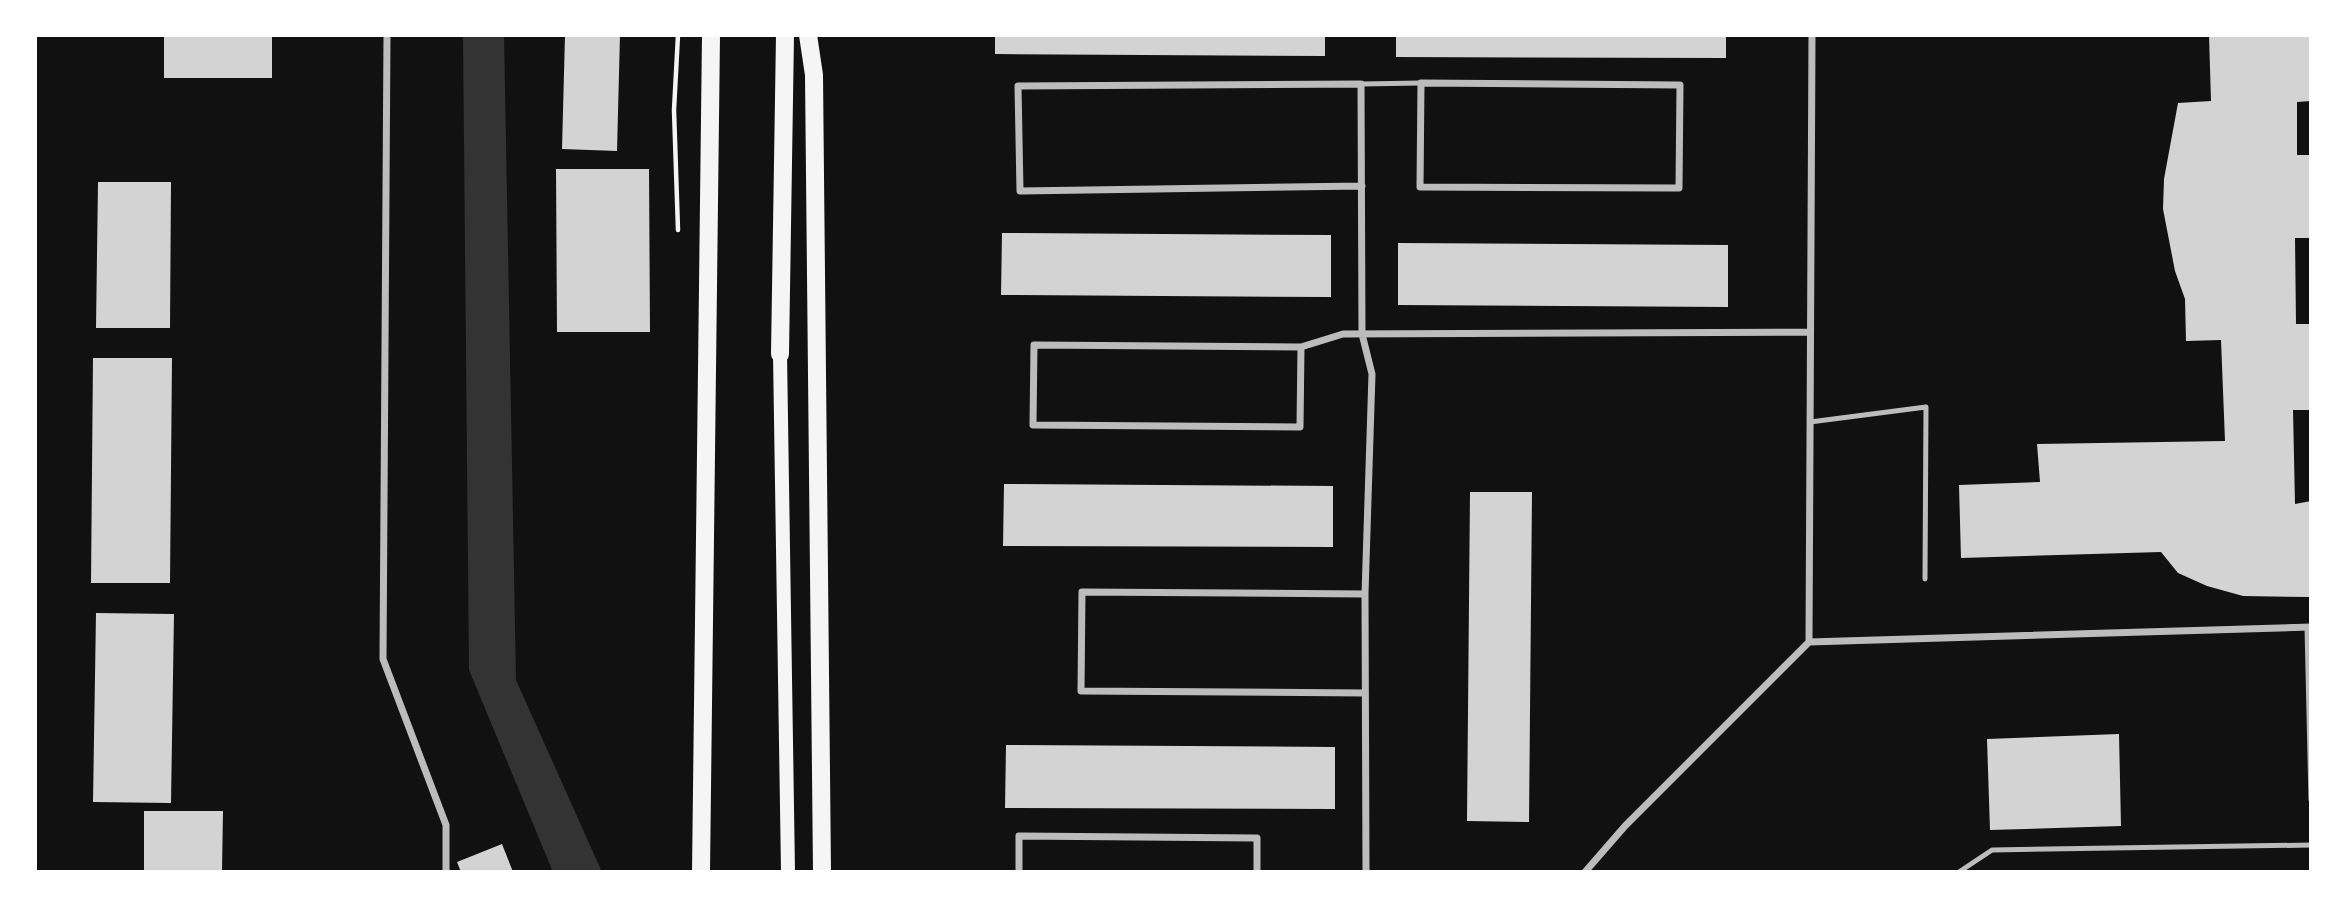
<svg xmlns="http://www.w3.org/2000/svg" width="2346" height="907" viewBox="0 0 2346 907" font-family="Jost,sans-serif">
<style>
.water{fill:#333}
.building{fill:#d3d3d3}
.lines{fill:none;stroke-linecap:round;stroke-linejoin:round}
.path{stroke:#f5f5f5;stroke-width:4.5}
.service{stroke:#bcbcbc;stroke-width:5}
.minor{stroke:#bcbcbc;stroke-width:7}
.secondary{stroke:#f5f5f5;stroke-width:14}
.primary{stroke:#f5f5f5;stroke-width:18}
</style>
<rect width="100%" height="100%" fill="#111"/>
<path class="water" d="M463 35H504L516 680 602 872H553L469 670Z"/>
<path class="building" d="M164 35H272V78H164Z
M565 35H620L617 151 562 149Z
M995 35H1325V56L995 54Z
M1396 35H1726V58L1396 57Z
M2209 35H2311V101L2297 102V155H2311V238H2295L2296 324H2311V410H2293L2295 504 2311 501V597L2243 596 2207 586 2178 573 2161 552 1961 558 1959 485 2040 482 2037 444 2225 441 2221 340 2186 341 2185 299 2175 271 2163 209 2164 179 2178 103 2211 101Z
M556 169H649L650 332H557Z
M98 182H171L170 328H96Z
M1002 233 1331 235V297L1001 295Z
M1398 243 1728 245V307L1398 305Z
M93 358H172L170 583H91Z
M1004 484 1333 486V547L1003 546Z
M1470 492H1532L1529 822 1467 821Z
M96 613 174 614 171 803 93 802Z
M2119 734 2121 826 1990 830 1987 739Z
M1006 745 1335 747V809L1005 808Z
M144 811H223L222 872H144Z
M502 844 513 872H461L457 862Z"/>
<g class="lines">
<path class="path" d="M678 35 674 110 678 230"/>
<path class="service" d="M1361 84 1421 83
M1810 422 1926 407 1925 579
M2307 627 2311 800
M1959 872 1992 850 2311 845"/>
<path class="minor" d="M387 35 383 659 446 825V872
M1421 83 1680 85 1679 188 1420 187Z
M1362 186 1020 191 1018 86 1361 84 1362 334 1372 374 1365 594 1366 872
M1301 347 1300 427 1033 425 1034 345 1301 347 1343 334 1810 332
M1365 594 1082 592 1081 691 1365 693
M1809 642 1812 35
M1019 872V836L1257 838V872
M1585 872 1625 826 1809 642 2311 627"/>
<path class="secondary" d="M780 354 788 872"/>
<path class="primary" d="M808 35 814 75 822 872
M780 354 785 35
M701 872 711 35"/>
</g>
<rect width="2346" height="907" fill="none" stroke="#ffffff" stroke-width="74"/>
</svg>
